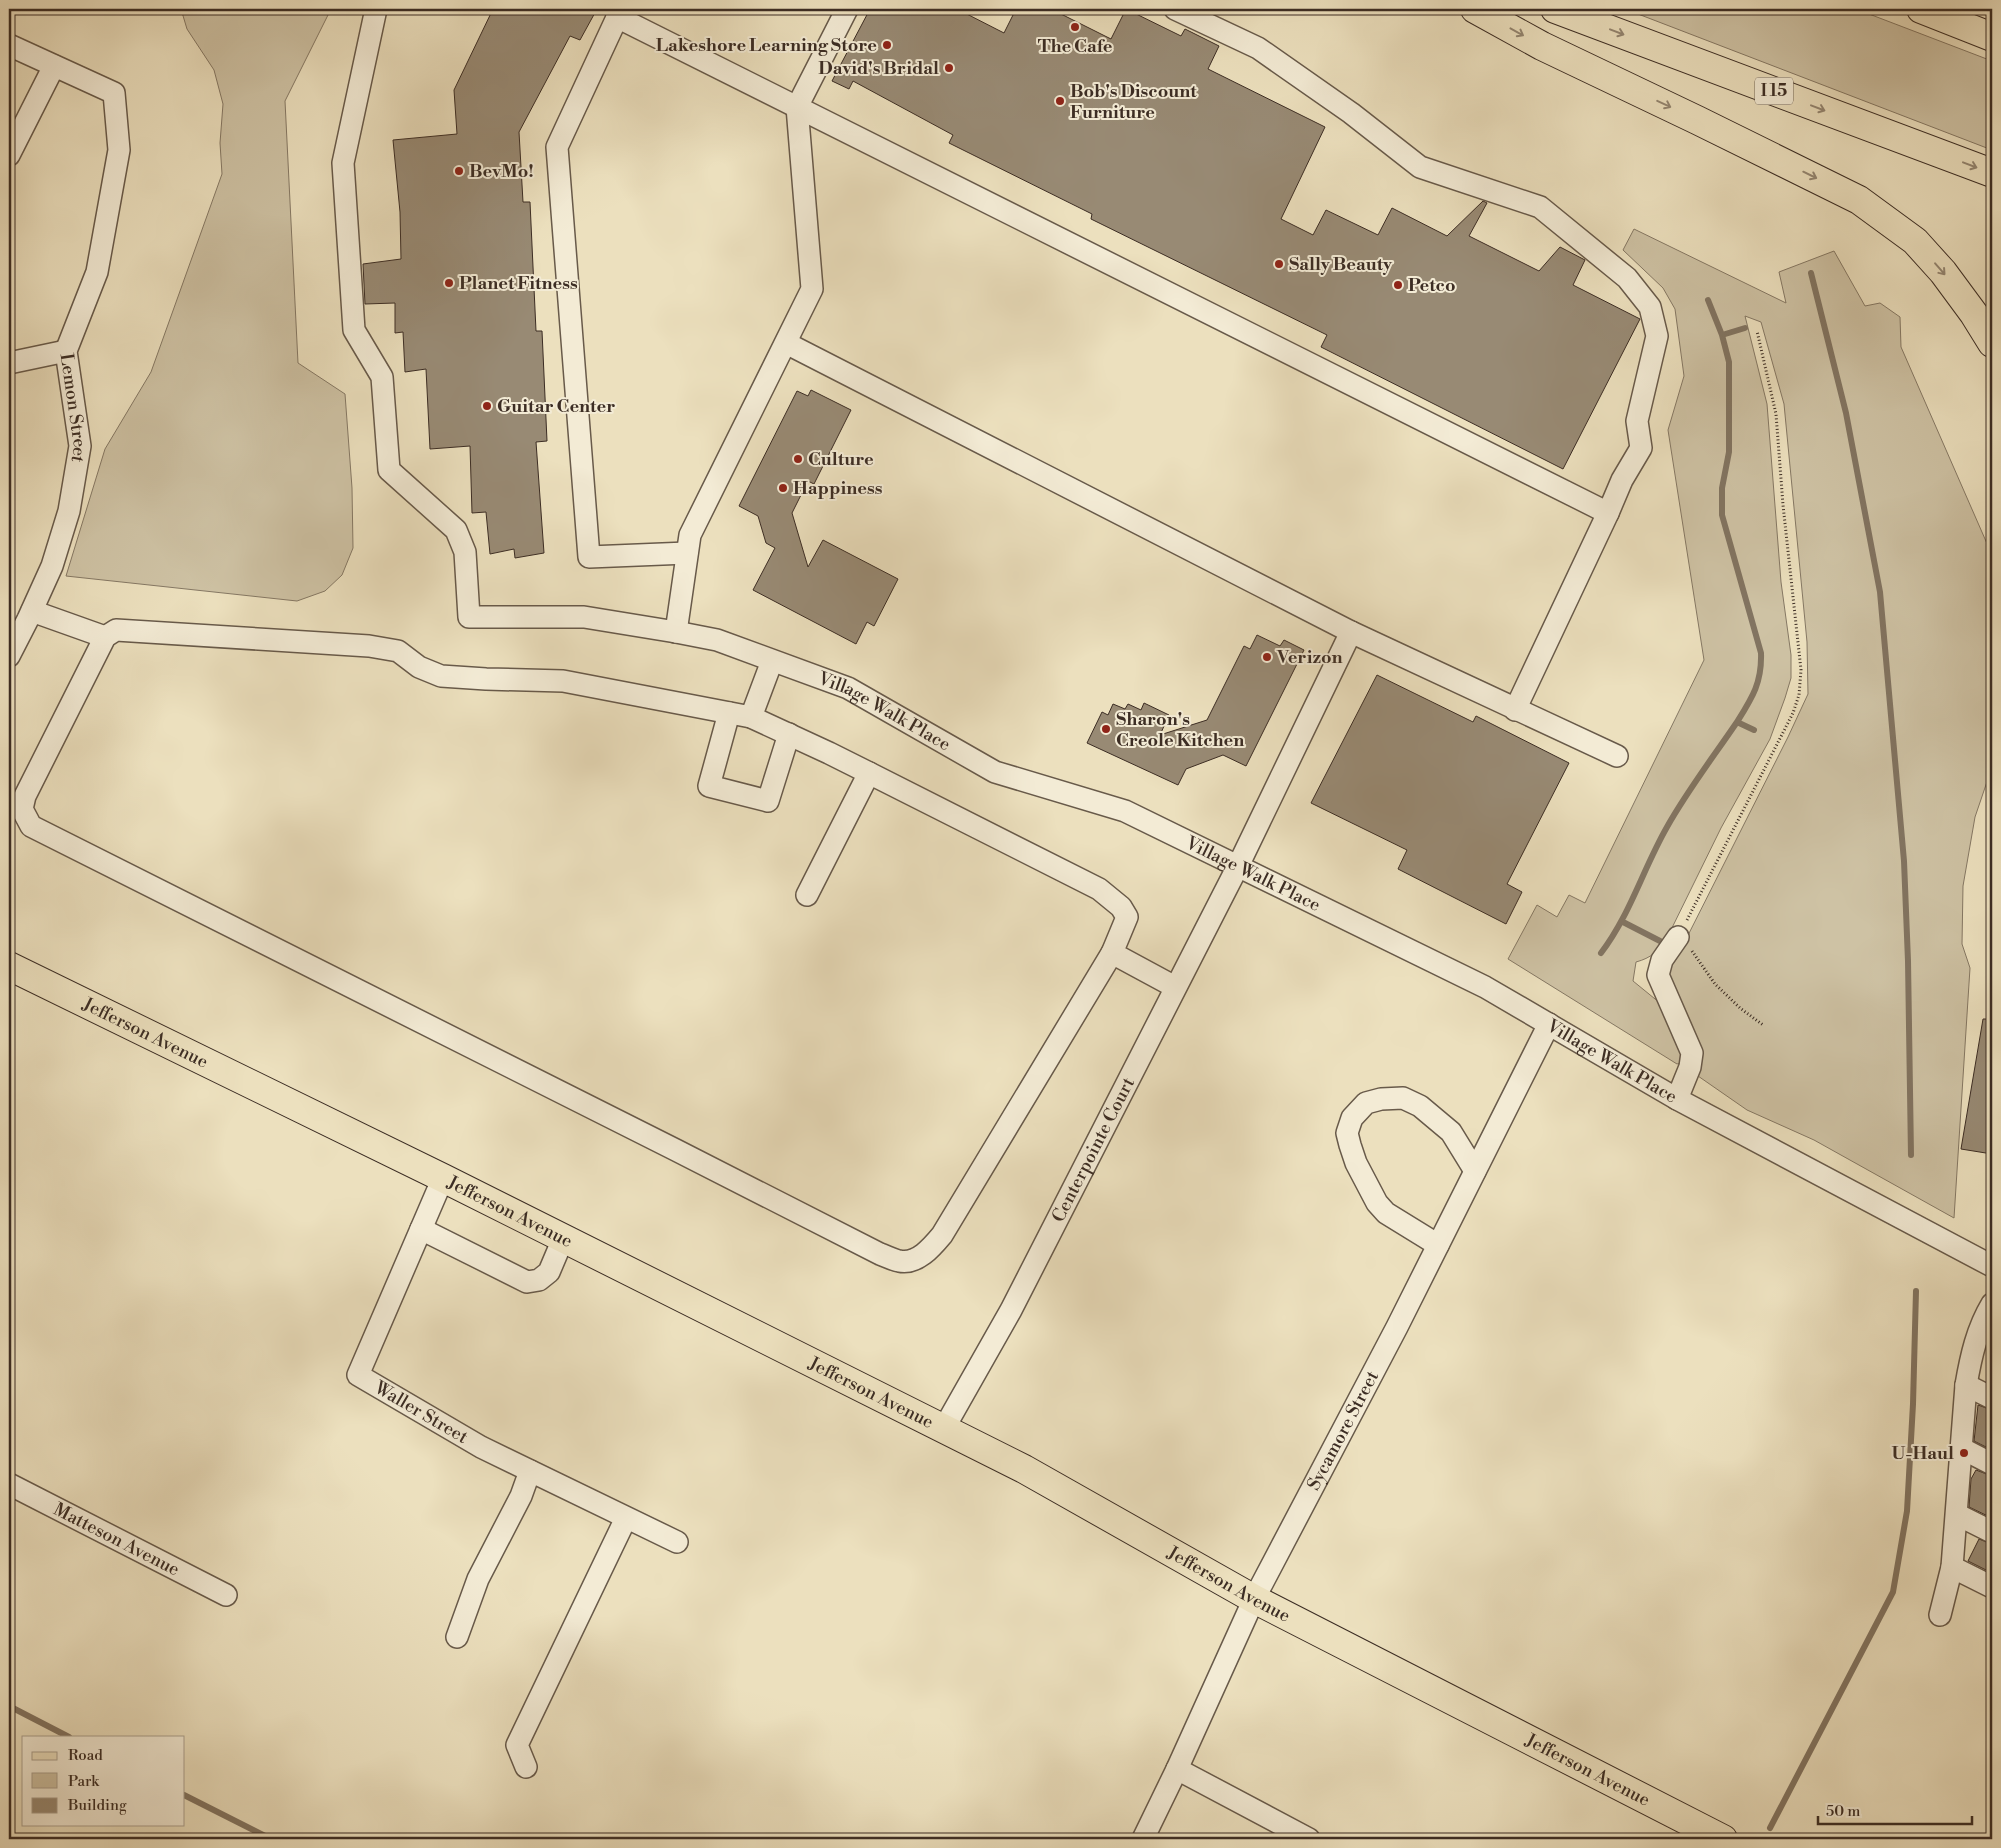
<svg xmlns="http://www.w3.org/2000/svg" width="2001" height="1848" viewBox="0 0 2001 1848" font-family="'Libre Bodoni',serif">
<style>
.green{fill:#cec2a4;stroke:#857864}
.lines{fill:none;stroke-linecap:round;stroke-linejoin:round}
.stream{stroke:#827461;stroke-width:6}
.building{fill:#988a74;stroke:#3c2d24}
.minor-casing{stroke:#685a4a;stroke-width:24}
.major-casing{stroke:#3c2d24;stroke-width:30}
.highway-casing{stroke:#3c2d24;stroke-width:30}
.path{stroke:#3c2d24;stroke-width:3;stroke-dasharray:1 2.5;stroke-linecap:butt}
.minor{stroke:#f3ebd5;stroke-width:21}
.major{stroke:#ece0be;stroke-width:28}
.highway{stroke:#ece0be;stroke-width:28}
.oneway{stroke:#948671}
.poi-dot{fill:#8f2418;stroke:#f3ebd5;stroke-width:2}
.labels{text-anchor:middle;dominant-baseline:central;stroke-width:4;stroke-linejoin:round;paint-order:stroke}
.shield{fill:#f3ebd5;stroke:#736659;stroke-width:1}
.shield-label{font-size:16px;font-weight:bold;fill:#3c2d24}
.poi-label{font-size:18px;font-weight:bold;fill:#3c2d24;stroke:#f3ebd5;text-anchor:start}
.street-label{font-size:18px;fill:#3c2d24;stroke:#f3ebd5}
</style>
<rect width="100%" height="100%" fill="#ece0be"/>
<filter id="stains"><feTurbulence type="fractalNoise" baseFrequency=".004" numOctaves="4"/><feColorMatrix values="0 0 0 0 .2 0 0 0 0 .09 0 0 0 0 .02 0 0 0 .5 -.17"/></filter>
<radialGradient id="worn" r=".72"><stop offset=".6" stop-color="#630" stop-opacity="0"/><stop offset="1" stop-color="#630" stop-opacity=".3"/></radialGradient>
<path class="green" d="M181 9H331L285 101 298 363 345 394 352 488 353 548 342 575 325 591 297 601 66 576 105 449 151 372 222 174 220 143 223 104 214 70 187 29Z
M1625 9H1856L1992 61V150Z
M1634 229 1786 303 1779 272 1834 251 1865 306 1880 303 1900 317 1901 347 1992 555V767L1975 817 1963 886 1962 944 1970 968 1954 1218 1814 1140 1747 1110 1698 1076 1667 972 1675 961 1788 737 1808 694 1807 642 1784 404 1761 322 1745 316 1767 404 1781 582 1791 655V678L1785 698 1770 739 1721 828 1667 938C1659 951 1651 958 1636 962L1633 981 1660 1003 1684 1062 1677 1064 1508 959 1537 905 1557 917 1569 895 1585 903 1704 660 1668 430 1684 376 1675 309 1663 288 1623 250Z"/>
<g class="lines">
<path class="stream" d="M1811 273 1846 413 1880 592 1904 861 1908 961 1911 1155
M1708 300 1722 335 1745 328
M1722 335 1729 362V452L1722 488V515L1761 653C1762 683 1752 698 1737 722
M1623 922 1660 941
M1601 953C1630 915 1643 869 1667 827 1687 791 1714 756 1737 722L1754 730
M9 1706 69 1737
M184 1795 271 1839
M1770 1828 1893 1592 1907 1511 1913 1404 1916 1291"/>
</g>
<path class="building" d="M493 9H597L580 40 570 36 519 132 523 202H530L536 331H542L547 441 536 442 544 553 515 558 514 549 490 554 486 512 472 513 470 446 430 449 426 369 405 372 403 332 395 333V303L365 304 363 264 401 259 400 212 393 140 457 134 454 90Z
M870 9H957L1004 33 1016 9H1051L1111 39 1126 9 1181 36 1185 29 1219 46 1208 69 1325 127 1281 219 1313 235 1326 210 1378 235 1392 208 1447 236 1483 201 1487 203 1469 236 1539 271 1560 247 1585 260 1573 285 1640 319 1563 469 1321 347 1327 335 1091 219 1092 214 949 143 953 135 853 81 849 89 832 81Z
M811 390 851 410 814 484 808 481 792 513 808 567 823 540 898 579 874 626 867 622 856 644 753 590 775 548 766 543 758 516 739 506 797 391 808 396Z
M1257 635 1280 646 1284 640 1304 650 1246 766 1223 755 1186 769 1178 785 1087 743 1102 712 1108 715 1113 704 1125 709 1128 704 1141 710 1144 703 1169 715 1160 735 1207 720 1244 646 1250 649Z
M1377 675 1473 722 1476 716 1569 763 1507 884 1522 892 1506 924 1398 869 1407 850 1311 803Z
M1983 1019H1992V1154L1961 1149Z
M1978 1405 1992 1410V1450L1974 1441Z
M1976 1470 1992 1476V1518L1969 1507 1971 1479Z
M1979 1539 1992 1544V1573L1968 1561Z"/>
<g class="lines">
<defs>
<g id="minor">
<path id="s1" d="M376 9 343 163 354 330 382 377 389 470 456 530 465 552 469 617H584L676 632 717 640 848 688 995 772 1125 811 1485 987 1677 1099 1992 1266"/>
<path d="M621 9 557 147 589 557 687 553"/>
<path d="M1175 9 1258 48 1351 113 1420 167 1540 207 1627 278 1650 307 1657 336 1637 421 1641 448 1622 480 1608 513"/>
<path d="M617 17 1608 513 1515 710"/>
<path id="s2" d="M9 45 114 93 119 150 97 272 66 351 80 446 69 511 52 566 28 619 9 656"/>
<path d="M9 155 54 66"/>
<path d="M786 343 1351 632 1617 756"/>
<path d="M9 363 66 351"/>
<path d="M32 611 105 637"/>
<path d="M676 632 690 535 812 289 797 107 847 9"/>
<path d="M729 713 709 786 768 801 789 734"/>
<path d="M751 717 772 661"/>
<path d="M869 773 829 753 751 717 563 681 486 679 441 676 419 667 398 651 369 646 116 630 105 637 25 796 22 809 31 826C313 969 598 1109 880 1254 886 1256 893 1260 899 1261 917 1265 932 1247 942 1235L1112 953"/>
<path d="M807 895 869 773 1099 889 1121 907 1127 917 1112 953 1175 987"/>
<path d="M1677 1099 1690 1067 1692 1053 1658 975 1662 960 1678 937"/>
<path id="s3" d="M443 1178 358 1375 481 1447 677 1542"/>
<path d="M421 1229 527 1282 539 1280 549 1272 563 1239"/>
<path d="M1438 1245 1386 1213 1377 1203 1356 1163 1350 1145 1347 1133 1352 1118 1366 1103 1381 1099 1403 1098 1420 1106 1451 1132 1475 1171"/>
<path d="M1966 1385 1992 1398"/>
<path id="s4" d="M943 1430 1011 1310 1238 866 1351 632"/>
<path d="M1961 1448 1992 1464"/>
<path id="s5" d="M9 1484 226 1595"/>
<path d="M1958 1515 1992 1532"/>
<path d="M1952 1567 1992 1587"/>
<path d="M1940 1615 1952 1567 1966 1385C1971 1356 1977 1329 1992 1304"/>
<path d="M457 1637 478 1579 521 1496 530 1471"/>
<path d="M526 1767 517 1745 626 1518"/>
<path d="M1177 1769 1309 1839"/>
<path id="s6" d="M1143 1839 1177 1769 1254 1599 1397 1327 1549 1024"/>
</g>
<g id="major">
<path id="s7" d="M9 966 443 1178 1024 1469 1254 1599 1723 1839"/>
</g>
<path id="highway" d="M1475 9 1542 46 1697 120 1859 200 1915 241 1943 272 1974 314 1992 343
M1555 9 1992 173
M1921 9 1992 37"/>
</defs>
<use href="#minor" class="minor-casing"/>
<use href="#major" class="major-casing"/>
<use href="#highway" class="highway-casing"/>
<path class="path" d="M1687 920 1793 713 1799 695 1801 670 1783 505 1776 414 1757 331
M1692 951 1715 984 1740 1008 1763 1025"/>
<use href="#minor" class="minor"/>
<use href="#major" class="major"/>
<use href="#highway" class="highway"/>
</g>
<defs><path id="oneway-shaft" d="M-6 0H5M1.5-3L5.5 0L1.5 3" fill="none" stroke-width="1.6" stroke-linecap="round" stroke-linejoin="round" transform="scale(1.25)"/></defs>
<g class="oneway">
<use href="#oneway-shaft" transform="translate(1517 32) rotate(29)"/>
<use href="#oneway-shaft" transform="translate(1617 32) rotate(21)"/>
<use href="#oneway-shaft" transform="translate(1664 104) rotate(25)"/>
<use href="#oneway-shaft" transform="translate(1818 108) rotate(21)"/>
<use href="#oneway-shaft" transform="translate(1970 165) rotate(21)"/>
<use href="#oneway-shaft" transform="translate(1810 175) rotate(26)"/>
<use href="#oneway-shaft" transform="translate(1940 269) rotate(49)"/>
</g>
<g class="poi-dot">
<circle cx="1075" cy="27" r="5"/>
<circle cx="887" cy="45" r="5"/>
<circle cx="949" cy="68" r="5"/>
<circle cx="1060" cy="101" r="5"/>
<circle cx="459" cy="171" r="5"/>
<circle cx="1279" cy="264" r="5"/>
<circle cx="449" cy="283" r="5"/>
<circle cx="1398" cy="285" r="5"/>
<circle cx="487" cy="406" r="5"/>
<circle cx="798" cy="459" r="5"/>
<circle cx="783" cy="488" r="5"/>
<circle cx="1267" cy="657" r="5"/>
<circle cx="1106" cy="729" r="5"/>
<circle cx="1964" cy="1453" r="5"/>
</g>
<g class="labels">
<rect class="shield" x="1755" y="77.5" width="38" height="27" rx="4"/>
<g class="shield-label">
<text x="1774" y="91">I 15</text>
</g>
<g class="poi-label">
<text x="877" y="45" text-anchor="end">Lakeshore Learning Store</text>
<text x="1075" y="46" text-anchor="middle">The Cafe</text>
<text x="939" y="68" text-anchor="end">David's Bridal</text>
<text x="1070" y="91">Bob's Discount<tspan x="1070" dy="21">Furniture</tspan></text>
<text x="469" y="171">BevMo!</text>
<text x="1289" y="264">Sally Beauty</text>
<text x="459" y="283">Planet Fitness</text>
<text x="1408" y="285">Petco</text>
<text x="497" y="406">Guitar Center</text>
<text x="808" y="459">Culture</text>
<text x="793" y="488">Happiness</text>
<text x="1277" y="657">Verizon</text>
<text x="1116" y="719">Sharon's<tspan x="1116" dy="21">Creole Kitchen</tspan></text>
<text x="1954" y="1453" text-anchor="end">U-Haul</text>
</g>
<g class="street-label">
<text stroke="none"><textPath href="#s2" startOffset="439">Lemon Street</textPath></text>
<text stroke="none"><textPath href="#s1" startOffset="1084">Village Walk Place</textPath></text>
<text stroke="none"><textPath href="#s1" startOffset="1489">Village Walk Place</textPath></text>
<text stroke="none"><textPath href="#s7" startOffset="152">Jefferson Avenue</textPath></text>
<text stroke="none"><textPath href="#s1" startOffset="1894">Village Walk Place</textPath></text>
<text stroke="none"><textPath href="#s4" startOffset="318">Centerpointe Court</textPath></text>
<text stroke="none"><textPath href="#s7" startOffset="558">Jefferson Avenue</textPath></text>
<text stroke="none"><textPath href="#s7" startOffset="962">Jefferson Avenue</textPath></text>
<text stroke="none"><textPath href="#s3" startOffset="288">Waller Street</textPath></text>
<text stroke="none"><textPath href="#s6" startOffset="455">Sycamore Street</textPath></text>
<text stroke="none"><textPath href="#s5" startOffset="121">Matteson Avenue</textPath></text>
<text stroke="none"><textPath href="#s7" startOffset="1368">Jefferson Avenue</textPath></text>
<text stroke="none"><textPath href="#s7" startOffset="1772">Jefferson Avenue</textPath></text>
</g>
</g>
<rect width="2001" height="1848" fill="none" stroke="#ece0be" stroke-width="30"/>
<rect x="10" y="10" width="1981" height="1828" fill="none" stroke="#3c2d24" stroke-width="2.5"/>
<rect x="15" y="15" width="1971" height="1818" fill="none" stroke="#3c2d24"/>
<rect x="22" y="1736" width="162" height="90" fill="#f3ebd5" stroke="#aa9f8e"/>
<rect x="32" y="1752" width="25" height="8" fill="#ece0be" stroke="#aa9f8e"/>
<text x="68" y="1760" font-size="15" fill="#3c2d24">Road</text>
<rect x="32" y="1773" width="25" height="15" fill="#cec2a4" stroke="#aa9f8e"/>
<text x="68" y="1786" font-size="15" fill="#3c2d24">Park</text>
<rect x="32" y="1798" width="25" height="15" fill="#988a74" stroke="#aa9f8e"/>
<text x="68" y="1810" font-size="15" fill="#3c2d24">Building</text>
<path d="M1818 1816v8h154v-8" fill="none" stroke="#3c2d24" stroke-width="2.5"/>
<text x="1826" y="1816" font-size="15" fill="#3c2d24" stroke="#f3ebd5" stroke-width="4" paint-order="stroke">50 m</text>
<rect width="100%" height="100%" filter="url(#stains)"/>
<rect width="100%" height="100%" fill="url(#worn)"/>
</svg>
